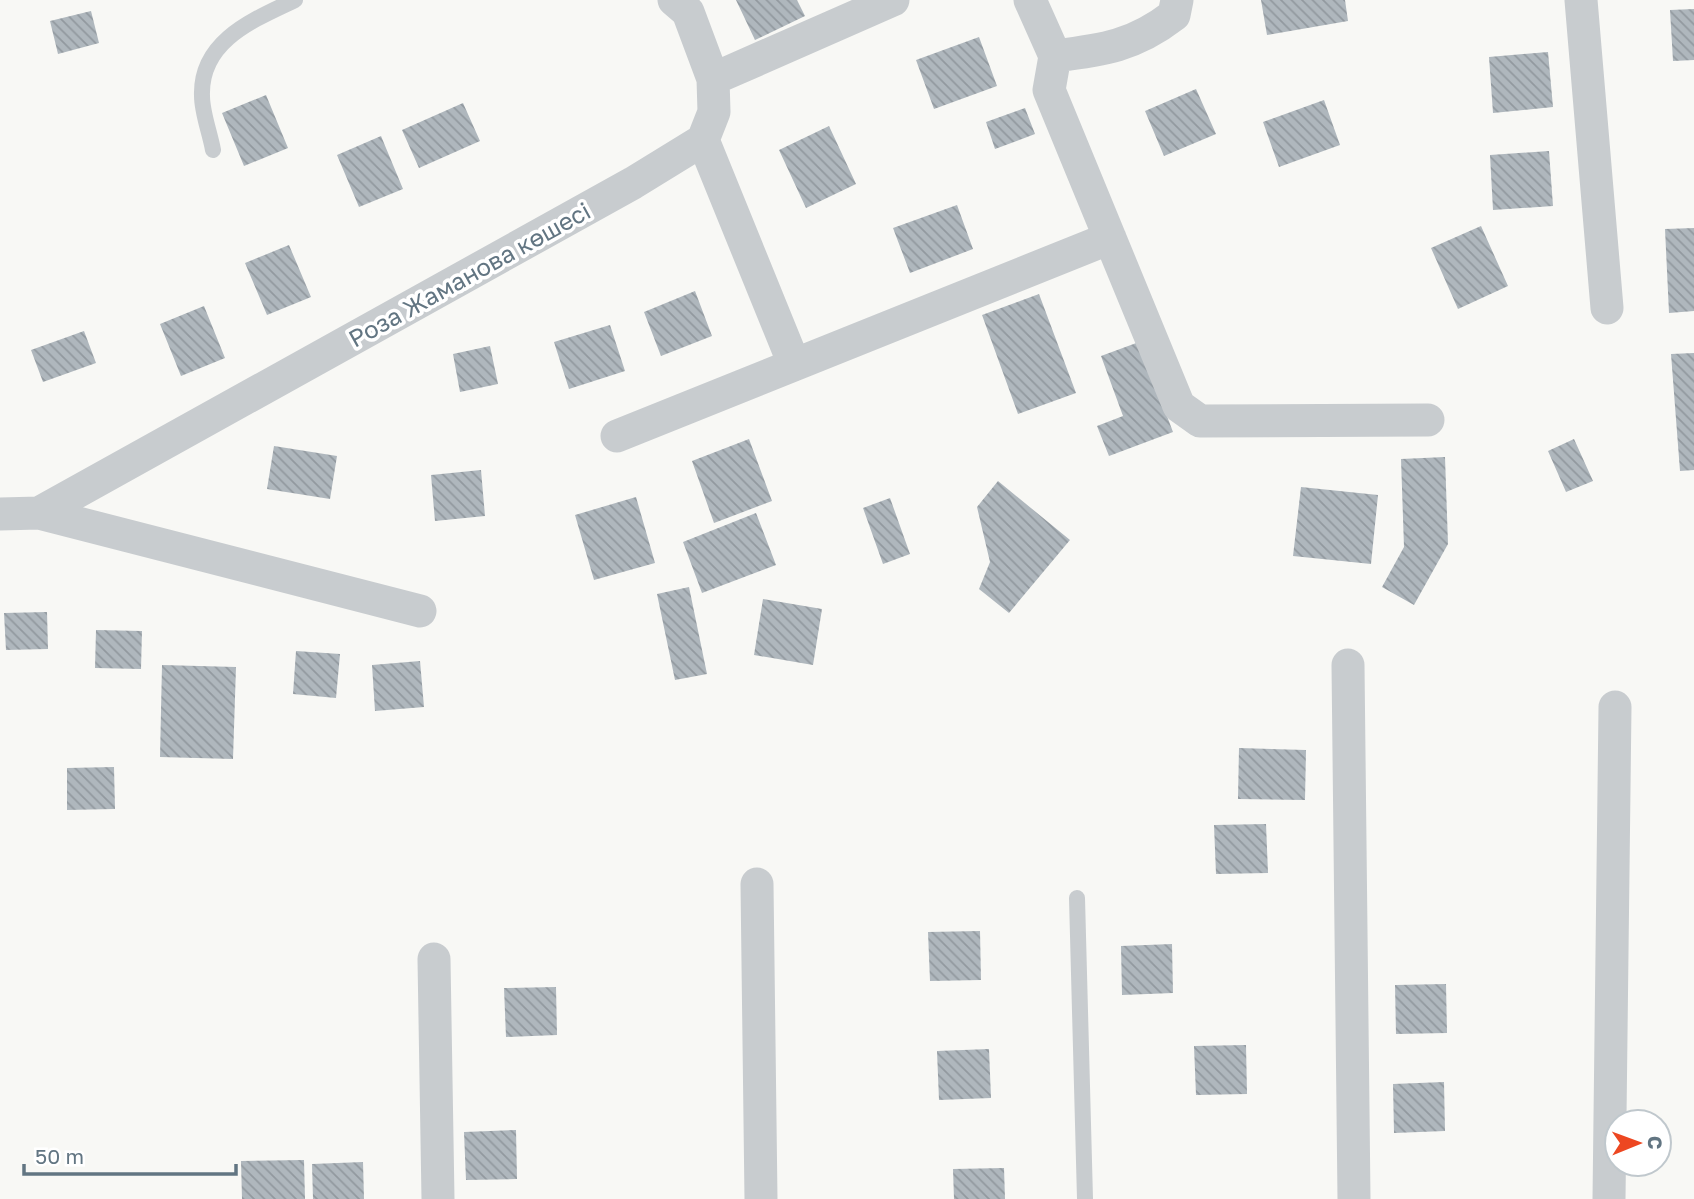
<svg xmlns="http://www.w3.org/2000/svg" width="1694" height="1199" viewBox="0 0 1694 1199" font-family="'Golos Text',sans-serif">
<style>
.building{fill:url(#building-back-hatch)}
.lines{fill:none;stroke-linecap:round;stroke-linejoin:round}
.lane{stroke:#c8cccf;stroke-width:16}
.street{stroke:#c8cccf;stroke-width:33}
.labels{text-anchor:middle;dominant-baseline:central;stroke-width:7;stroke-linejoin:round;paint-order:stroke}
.street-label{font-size:24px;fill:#627582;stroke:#fff}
</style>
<defs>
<pattern id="building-back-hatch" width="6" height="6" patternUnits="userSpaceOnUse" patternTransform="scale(1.75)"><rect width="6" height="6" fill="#afb7bd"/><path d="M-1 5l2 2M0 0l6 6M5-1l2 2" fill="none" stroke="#92999f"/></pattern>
</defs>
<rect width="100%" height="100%" fill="#f8f8f5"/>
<path class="building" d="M736 0H797L805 16 755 40Z
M1261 0H1345L1348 21 1267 35Z
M1694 9V60L1673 61 1670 10Z
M91 11 99 43 58 54 50 21Z
M979 37 997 86 934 109 916 60Z
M1548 52 1553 107 1493 113 1489 57Z
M1196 89 1216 134 1164 156 1145 111Z
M266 95 288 148 244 166 222 113Z
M1324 100 1340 145 1279 167 1263 122Z
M463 103 480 141 419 168 402 130Z
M1025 108 1035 134 995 149 986 122Z
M829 126 856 184 806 208 779 150Z
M381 136 403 189 359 207 337 155Z
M1549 151 1553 206 1493 210 1490 155Z
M957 205 973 249 910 273 893 228Z
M1481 226 1508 286 1458 309 1431 248Z
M1694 228V311L1669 313 1665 229Z
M289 245 311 297 267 315 245 263Z
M695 291 712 336 661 356 644 312Z
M1039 294 1076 393 1018 414 982 315Z
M204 306 225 358 181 376 160 324Z
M610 325 625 371 569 389 554 342Z
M84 331 96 363 43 382 31 350Z
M1139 342 1173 432 1109 456 1097 426 1123 416 1101 356Z
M490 346 498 384 460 392 453 354Z
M1694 353V470L1680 471 1671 354Z
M749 439 772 501 714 523 692 461Z
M1574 439 1593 481 1566 492 1548 451Z
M274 446 337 456 330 499 267 489Z
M1445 457 1448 544 1414 605 1382 587 1404 547 1401 459Z
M481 470 485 516 435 521 431 475Z
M998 481 1070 540 1009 613 979 589 990 562 977 507Z
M1301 487 1378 495 1371 564 1293 556Z
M636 497 655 563 594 580 575 515Z
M890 498 910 554 883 564 863 508Z
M756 513 776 565 702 593 683 542Z
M689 587 707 674 675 680 657 594Z
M763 599 822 609 813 665 754 655Z
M47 612 48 649 6 650 4 613Z
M96 630 142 631 141 669 95 668Z
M296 651 340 654 336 698 293 694Z
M420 661 424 707 375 711 372 665Z
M162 665 236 667 233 759 160 757Z
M1239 748 1306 750 1305 800 1238 799Z
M114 767 115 809 67 810V768Z
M1266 824 1268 873 1216 874 1214 825Z
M980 931 981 980 930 981 928 932Z
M1172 944 1173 993 1122 995 1121 946Z
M1446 984 1447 1033 1396 1034 1395 985Z
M556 987 557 1035 506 1037 504 988Z
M1246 1045 1247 1094 1196 1095 1194 1046Z
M989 1049 991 1098 939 1100 937 1051Z
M1444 1082 1445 1131 1394 1133 1393 1084Z
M516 1130 517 1179 466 1180 464 1132Z
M304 1160 305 1199H242L241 1161Z
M363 1162 364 1199H313L312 1164Z
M1004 1168 1005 1199H954L953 1169Z"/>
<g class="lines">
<path class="lane" d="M213 150C210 133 202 113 202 96 200 41 253 20 295 0
M1077 898 1085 1199"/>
<path class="street" d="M1030 0 1055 56C1103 50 1134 46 1174 15L1177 0
M1581 0 1607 308
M1055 56 1049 90 1179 406 1200 421 1428 420
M713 79 893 0
M703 140 794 364
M617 436 1110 238
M39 513 420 611
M0 514 39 513 633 183 703 140 714 112 713 79 688 12 674 0
M1348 665 1354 1199
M757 884 761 1199
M434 959 438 1199
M1609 1199 1615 707"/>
</g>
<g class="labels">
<g class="street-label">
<text transform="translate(469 274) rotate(-29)">Роза Жаманова көшесі</text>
</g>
</g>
<g transform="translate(1638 1143) rotate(89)"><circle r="33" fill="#ffffff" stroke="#c0c8cd" stroke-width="2"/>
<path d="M0-5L12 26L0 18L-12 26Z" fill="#ed4721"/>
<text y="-10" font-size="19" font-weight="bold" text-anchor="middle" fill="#627582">С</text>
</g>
<path d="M24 1164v10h212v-10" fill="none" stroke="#627582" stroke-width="3.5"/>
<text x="35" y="1164" font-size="21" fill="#627582" stroke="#ffffff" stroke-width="5" paint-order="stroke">50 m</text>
</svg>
